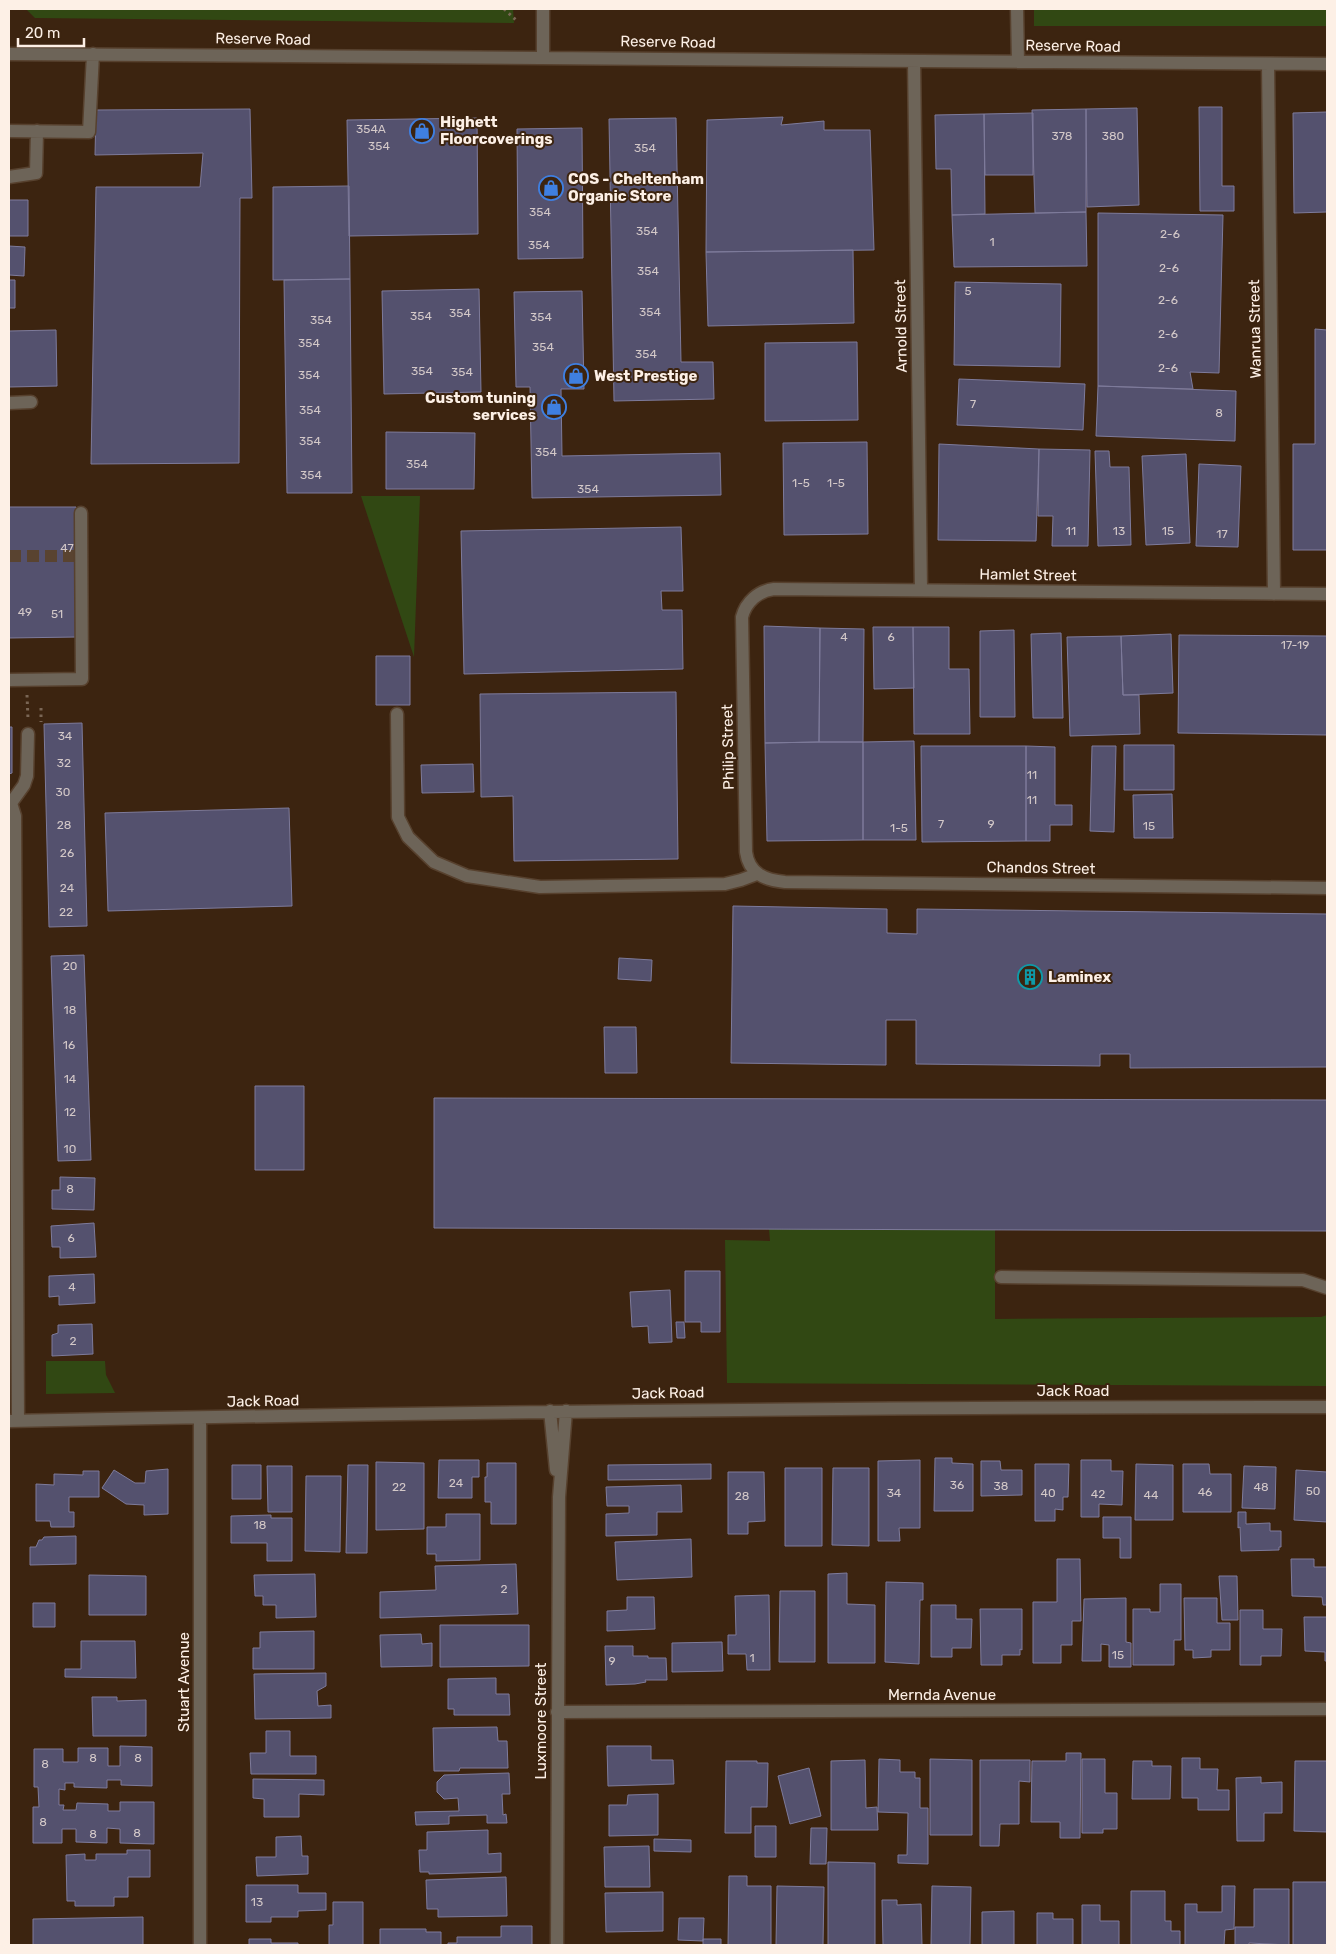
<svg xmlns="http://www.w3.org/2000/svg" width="1336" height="1954" viewBox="0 0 1336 1954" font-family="Rubik,sans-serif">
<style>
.green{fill:#314813}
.building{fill:#54516e;stroke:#7e7b9b}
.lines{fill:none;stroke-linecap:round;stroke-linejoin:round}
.minor-tunnel{stroke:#594330;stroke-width:12;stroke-dasharray:12 6;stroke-linecap:butt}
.minor-casing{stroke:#57412e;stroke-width:15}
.path{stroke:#7a6655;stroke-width:3;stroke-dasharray:2.5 4;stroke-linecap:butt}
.minor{stroke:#6d6458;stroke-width:12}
.labels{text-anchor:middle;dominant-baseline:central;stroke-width:4;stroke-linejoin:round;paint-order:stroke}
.number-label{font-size:12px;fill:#d3c8c8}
.street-label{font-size:15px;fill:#fdf0e6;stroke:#3c2410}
.poi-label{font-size:15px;font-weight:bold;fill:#fdf0e6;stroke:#3c2410;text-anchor:start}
</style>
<rect width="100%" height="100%" fill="#3c2410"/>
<path class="green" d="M26 9H513L514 23 35 18Z
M1034 9H1327V26H1034Z
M361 496H420L414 657Z
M769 1229 995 1230V1319L1321 1317 1327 1315V1386L727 1383 725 1240 770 1241Z
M46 1361H105L106 1375 115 1393 46 1394Z"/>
<path class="building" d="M1199 107H1222V186H1234V211H1200Z
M1137 108 1139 205 1087 207 1086 109Z
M250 109 252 198H240L239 463 91 464 96 187H200L203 153 95 155 96 110Z
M1086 109V212L1035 213 1032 110Z
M1327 112V212L1294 213 1293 113Z
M1033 113V175H985L984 114Z
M984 114 985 214 952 215 951 169H936L935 115Z
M783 117 781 125 824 121V130H870L874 250 706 252 707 120Z
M477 118 478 234 349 236 347 120Z
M676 118 681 362H713L714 399 614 401 609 119Z
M582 128 583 258 518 259 517 129Z
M349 186 350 279 273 280V187Z
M9 200H28V236H9Z
M1086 212 1087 266 954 267 952 215Z
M1098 213 1223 215 1219 373 1190 372 1193 389 1098 386Z
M9 246 25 247 24 276 9 275Z
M853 250 854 323 708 326 706 252Z
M350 279 352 493H287L284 280Z
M9 280H15V308H9Z
M955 282 1061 284 1060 367 954 365Z
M479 289 481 392 384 394 382 291Z
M582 291 584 389H561L562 456 720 453 721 495 532 498 530 387H516L514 292Z
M1315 329 1327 330V550H1293V444H1315Z
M56 330 57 386 9 387V331Z
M857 342 858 420 765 421V343Z
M959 379 1085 384 1083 430 957 425Z
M1098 386 1236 391 1235 441 1096 436Z
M386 432 475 433 474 489H386Z
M867 442 868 534 784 535 783 443Z
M939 444 1039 449 1036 541 938 540Z
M1039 449 1090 450 1088 546H1052L1053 516H1038Z
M1095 451H1109L1110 467H1129L1131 545 1098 546Z
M1186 454 1190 543 1146 545 1142 456Z
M1199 464 1241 466 1238 547 1196 546Z
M9 507H76L77 637 9 638Z
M681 527 683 591H661L662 610H682L683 669 464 674 461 531Z
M764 626 820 628 819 742 765 743Z
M873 627H913L914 688 874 689Z
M913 627H949V669H969L970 734H914Z
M820 628 864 629 863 742H819Z
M1014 630 1015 717H980V631Z
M1061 633 1063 718H1033L1031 634Z
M1171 634 1173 693 1123 695 1121 636Z
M1179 635 1327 636V735L1178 733Z
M1121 636 1123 695H1139L1140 734 1070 736 1067 637Z
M376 656H410V705H376Z
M676 692 678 859 514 861 513 796 481 797 480 694Z
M82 723 87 926 49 927 44 724Z
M9 727H12V773L9 774Z
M914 741 916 840H863V742Z
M819 742H863V840L767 841 765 743Z
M1124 745H1174V790H1124Z
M921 746H1026V841L922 842Z
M1026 746 1055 747V805H1072V825H1050V841H1026Z
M1092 746H1116L1114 832 1090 831Z
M473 764 474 792 422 793 421 765Z
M1172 794 1173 838H1134L1133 795Z
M289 808 292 906 108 911 105 813Z
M733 906 887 909V933L917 934V909L1327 914V1067L1130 1068V1054H1100V1066L916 1064V1020H886V1065L731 1063Z
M84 955 91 1160 58 1161 51 956Z
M619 958 652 960 651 981 618 979Z
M604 1027H636L637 1073H605Z
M255 1086H304V1170H255Z
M434 1098 1327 1100V1231L434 1228Z
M60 1177 95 1178 94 1210 52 1209V1190H60Z
M94 1223 96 1257 60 1258V1247H52L51 1226Z
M685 1271H720V1332H701V1322H685Z
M94 1274 95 1303 59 1305V1296L49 1297V1276Z
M670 1290 672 1342 649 1343 648 1326 632 1327 630 1292Z
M676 1322H684L685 1338H677Z
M92 1324 93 1354 52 1356V1335L58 1333V1325Z
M935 1458H952V1463L973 1464V1511H934Z
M439 1460H479V1477H472V1498H438Z
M920 1460V1528H899L900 1541H878V1461Z
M1081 1460H1111V1471H1123L1122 1505 1099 1504V1517H1081Z
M981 1461H1000L1001 1470H1022V1495L981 1496Z
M376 1462 424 1463V1529L376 1530Z
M487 1463H516V1524H491V1502H485V1477H487Z
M711 1464V1479L608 1480V1465Z
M1035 1464H1069L1068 1497H1063V1510L1055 1509V1521H1035Z
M1136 1464 1173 1465V1520H1135Z
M1183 1464H1209L1210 1474H1231V1512H1183Z
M232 1465H261V1499H232Z
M348 1465H368L367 1553H346Z
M267 1466H292V1512H268Z
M1244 1466 1276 1467 1275 1509 1242 1508Z
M785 1468H822V1546H785Z
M833 1468H869V1546L832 1545Z
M168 1469V1514L144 1515V1505L126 1504 102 1488 114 1470 135 1483H145L146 1471Z
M1296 1470 1327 1472V1522L1294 1520Z
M83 1471H99V1497H69V1512H74V1527H51L50 1521H36V1484L54 1485V1474L83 1475Z
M728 1472H764L765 1521 748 1522V1534H728Z
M306 1476H341L340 1552 305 1551Z
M681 1485 682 1512H657V1535L606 1536V1514L629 1513V1506H607L606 1487Z
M1238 1512H1246V1524L1270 1523V1531H1281V1547H1279V1550L1241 1551 1240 1527 1238 1528Z
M446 1514H480V1560L436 1561V1554H427V1527H446Z
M271 1515V1518H292V1561H267V1543H231V1516Z
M1103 1517H1131V1558H1120V1538H1103Z
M76 1536V1564L30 1565V1547H36L39 1540H42L44 1537Z
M691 1539 692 1577 617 1580 615 1542Z
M1057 1559H1080L1081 1621H1072V1645H1061V1663H1033V1602H1057Z
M1291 1559H1314V1567H1327V1605H1323L1322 1597 1292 1596Z
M516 1564 518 1614 380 1618V1592L436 1590 435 1566Z
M847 1573V1604L875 1605V1663H828V1574Z
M315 1574 316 1617 276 1618V1605H263V1596H255L254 1575Z
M89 1575 146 1576V1615H89Z
M1219 1576H1237L1238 1620H1222Z
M886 1582 923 1583V1600H920L919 1664 885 1662Z
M1160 1584H1181V1640H1174V1665H1133V1609H1150V1612H1160Z
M780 1591H815V1662H779Z
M769 1595 770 1670H747L746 1654H728V1635H736L735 1596Z
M627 1597H654L655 1629 607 1631V1611L627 1610Z
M1126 1598V1642L1131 1643V1667H1109V1645L1101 1644V1661H1082L1084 1599Z
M1184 1598H1217V1623H1230V1650H1211V1657L1193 1658V1650H1185Z
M33 1603H55V1627H33Z
M931 1605H956V1619H972L971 1648H952V1657H931Z
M980 1609H1022V1650L1020 1649V1655H1002V1665H981Z
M1240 1610H1263V1629H1282L1281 1656H1261V1665H1240Z
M1304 1617H1327V1661H1325V1652L1305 1651Z
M440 1625H529V1666L440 1667Z
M314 1631V1669H253V1648H260V1632Z
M421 1634 422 1644 432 1643V1666L381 1667 380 1635Z
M81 1641H135L136 1678 65 1677V1669H81Z
M722 1642 723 1671 672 1672V1643Z
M605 1646H633V1656H648V1658H666L667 1680H645L646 1682 635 1684 606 1685Z
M326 1673V1686L317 1691 318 1706 331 1705V1718L255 1719 254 1674Z
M496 1678V1694H509L510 1715H454V1709H448V1679Z
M92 1697H117V1701L146 1700V1736H93Z
M497 1727 498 1741H507L508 1768H460L459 1771H434L433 1728Z
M266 1731H290V1756H316V1774H251L250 1753H266Z
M120 1746 152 1747V1786L121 1785V1780H107V1788L74 1787V1783H65V1790L59 1789V1805H64L63 1810H76L77 1803 108 1804V1811H120V1802H154V1844L120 1843V1829L107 1828V1843L76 1842V1829H62V1843H33V1807H39L38 1787H34V1749H63V1762H78V1748H108V1766H120Z
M607 1746H651V1760H673L674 1784 608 1786Z
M1066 1753H1081L1080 1838H1060V1822H1031L1032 1761H1066Z
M1182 1758H1200V1769H1218L1217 1790H1229V1810H1198V1798H1182Z
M879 1759 900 1760V1772H915V1778H920V1808H928V1864L898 1863V1855H907L908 1813 878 1812Z
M930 1759 972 1760V1835H930Z
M1082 1759H1105V1793H1117V1829H1103V1833H1082Z
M865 1760 866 1808 877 1807 878 1830H831V1761Z
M980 1760H1030V1782L1019 1781V1824H1000L999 1846H980Z
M726 1761H757V1763H768L767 1807H751V1833H725Z
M1133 1761H1152V1766H1171L1170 1799H1132Z
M1295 1761H1327V1832L1294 1831Z
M809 1768 821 1816 790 1824 778 1776Z
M509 1773 510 1794H502L503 1815 506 1814 507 1823H487V1815L449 1816V1824L416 1825 415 1812 459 1811 458 1798 444 1799 437 1792V1782L444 1775Z
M1261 1777V1783L1282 1782V1813H1264V1841H1237L1236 1778Z
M253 1779 324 1780V1795L299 1794V1817H264V1799L253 1798Z
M658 1794V1835L609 1836V1805H627L628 1795Z
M755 1826H776V1857H755Z
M811 1828H827L826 1864H810Z
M488 1830V1854L501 1853V1872L429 1874V1872H420L419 1850H427V1832Z
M301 1836 302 1856H308V1874L257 1876 256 1857H276V1837Z
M654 1839 691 1840V1852L654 1851Z
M649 1846 650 1887H605L604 1847Z
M127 1850H150V1877H128V1897H114V1906H75V1901H67L66 1855 85 1854V1860H96V1854H127Z
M828 1862 875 1863V1945H828Z
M729 1876H747V1886H771V1945H728Z
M506 1877 507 1916 438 1917V1909H427L426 1880Z
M1293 1882H1327V1945H1293Z
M246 1885H298V1893H326V1910L298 1911V1917H271V1922H246Z
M777 1886 824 1887 823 1945H776Z
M932 1886 971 1887 970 1945H931Z
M1222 1886H1235L1234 1929 1225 1930 1224 1945H1185V1904H1197V1912H1222Z
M1254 1889H1289V1945L1249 1943V1945H1235V1927H1254Z
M1131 1891H1165V1921H1171V1931H1180V1945H1131Z
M663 1892V1931L606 1932 605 1893Z
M882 1900H897V1905L921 1904 922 1945H883Z
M333 1902H363V1945H329V1925H333Z
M1082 1905H1100V1921H1119V1945H1082Z
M1014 1911V1945H982V1912Z
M1037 1913H1053V1919H1073V1945H1037Z
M143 1917V1945H33V1919Z
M679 1918H704L703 1941 678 1940Z
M501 1926H532V1945H448V1943H457V1937H501Z
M380 1929H426V1932H441V1945H380Z
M249 1939H271V1943H298V1945H249Z
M703 1939H721V1945H703Z"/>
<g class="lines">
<path class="minor-tunnel" d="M9 556H82"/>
<defs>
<path id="minor" d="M543 9V57
M1017 9 1018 62
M9 54 1327 64
M914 61 921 590
M1268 64 1274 594
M9 131 89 132 93 54
M9 177 36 173 37 131
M9 403 31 402
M1327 594 774 589C758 591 746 602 742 617L746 852C749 874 765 880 785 882L1327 888
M9 680 82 679 81 513
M397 714 398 817 408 837 434 862 467 876 540 887 725 884 741 880 757 874
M11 803 15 816 18 1421
M11 803 24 785 27 776 28 734
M1001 1277 1303 1280 1327 1288
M550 1411 556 1470
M200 1418V1945
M9 1421C448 1412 888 1407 1327 1407
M557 1712 1327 1709
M557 1945 559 1497 566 1411"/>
</defs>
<use href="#minor" class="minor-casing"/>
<path class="path" d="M504 9 516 20
M27 695 28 719
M41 708V722"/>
<use href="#minor" class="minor"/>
</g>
<defs>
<symbol id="shop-ring" viewBox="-11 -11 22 22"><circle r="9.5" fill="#3c2410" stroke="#3f7fe0" stroke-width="1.5"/><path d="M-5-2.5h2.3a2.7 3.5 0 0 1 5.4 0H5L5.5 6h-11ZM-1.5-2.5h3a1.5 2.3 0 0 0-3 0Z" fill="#3f7fe0"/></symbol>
<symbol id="building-ring" viewBox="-11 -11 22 22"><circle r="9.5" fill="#3c2410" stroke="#0f9aa8" stroke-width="1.5"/><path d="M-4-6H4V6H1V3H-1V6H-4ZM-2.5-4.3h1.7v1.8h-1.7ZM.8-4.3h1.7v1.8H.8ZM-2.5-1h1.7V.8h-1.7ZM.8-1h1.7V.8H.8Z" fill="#0f9aa8"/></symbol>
</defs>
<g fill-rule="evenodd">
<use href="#shop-ring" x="408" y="117" width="28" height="28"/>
<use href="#shop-ring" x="537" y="174" width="28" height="28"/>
<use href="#shop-ring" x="562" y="362" width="28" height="28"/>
<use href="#shop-ring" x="540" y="393" width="28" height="28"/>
<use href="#building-ring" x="1016" y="963" width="28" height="28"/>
</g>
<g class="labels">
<g class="number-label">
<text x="371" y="129">354A</text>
<text x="1062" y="136">378</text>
<text x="1113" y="136">380</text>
<text x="379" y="146">354</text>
<text x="645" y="148">354</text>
<text x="540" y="212">354</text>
<text x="647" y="231">354</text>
<text x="1170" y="234">2-6</text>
<text x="992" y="242">1</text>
<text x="539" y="245">354</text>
<text x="1169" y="268">2-6</text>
<text x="648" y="271">354</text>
<text x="968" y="291">5</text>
<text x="1168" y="300">2-6</text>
<text x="650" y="312">354</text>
<text x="460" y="313">354</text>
<text x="421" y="316">354</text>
<text x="541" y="317">354</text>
<text x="321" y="320">354</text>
<text x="1168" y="334">2-6</text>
<text x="309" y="343">354</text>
<text x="543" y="347">354</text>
<text x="646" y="354">354</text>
<text x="1168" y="368">2-6</text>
<text x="422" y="371">354</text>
<text x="462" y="372">354</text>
<text x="309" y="375">354</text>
<text x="973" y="404">7</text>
<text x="310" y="410">354</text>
<text x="1219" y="413">8</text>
<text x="310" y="441">354</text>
<text x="546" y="452">354</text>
<text x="417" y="464">354</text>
<text x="311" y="475">354</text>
<text x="801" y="483">1-5</text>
<text x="836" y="483">1-5</text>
<text x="588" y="489">354</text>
<text x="1071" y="531">11</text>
<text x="1119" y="531">13</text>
<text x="1168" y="531">15</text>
<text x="1222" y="534">17</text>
<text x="67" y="548">47</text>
<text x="25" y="612">49</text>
<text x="57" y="614">51</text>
<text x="844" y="637">4</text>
<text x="891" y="637">6</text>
<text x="1295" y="645">17-19</text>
<text x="65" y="736">34</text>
<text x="64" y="763">32</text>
<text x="1032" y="775">11</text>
<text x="63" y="792">30</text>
<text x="1032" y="800">11</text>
<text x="941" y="824">7</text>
<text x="991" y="824">9</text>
<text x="64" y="825">28</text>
<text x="1149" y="826">15</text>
<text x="899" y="828">1-5</text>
<text x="67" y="853">26</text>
<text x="67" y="888">24</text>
<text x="66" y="912">22</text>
<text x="70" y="966">20</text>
<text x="70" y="1010">18</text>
<text x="69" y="1045">16</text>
<text x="70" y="1079">14</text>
<text x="70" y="1112">12</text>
<text x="70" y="1149">10</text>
<text x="70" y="1189">8</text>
<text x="71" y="1238">6</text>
<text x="72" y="1287">4</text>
<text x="73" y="1341">2</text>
<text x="456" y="1483">24</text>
<text x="957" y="1485">36</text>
<text x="1001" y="1486">38</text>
<text x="399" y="1487">22</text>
<text x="1261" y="1487">48</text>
<text x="1313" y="1491">50</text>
<text x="1205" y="1492">46</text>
<text x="894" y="1493">34</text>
<text x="1048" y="1493">40</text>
<text x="1098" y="1494">42</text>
<text x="1151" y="1495">44</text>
<text x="742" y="1496">28</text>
<text x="260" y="1525">18</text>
<text x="504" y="1589">2</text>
<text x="1118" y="1655">15</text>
<text x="752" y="1658">1</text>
<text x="612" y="1661">9</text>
<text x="93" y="1758">8</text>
<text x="138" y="1758">8</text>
<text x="45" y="1764">8</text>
<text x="43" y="1822">8</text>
<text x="137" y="1833">8</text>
<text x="93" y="1834">8</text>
<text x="257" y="1902">13</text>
</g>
<g class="street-label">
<text transform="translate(263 39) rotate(1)">Reserve Road</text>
<text transform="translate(668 42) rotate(1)">Reserve Road</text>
<text transform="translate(1073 46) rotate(1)">Reserve Road</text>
<text transform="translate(901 326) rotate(-91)">Arnold Street</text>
<text transform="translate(1255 329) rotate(-91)">Wanrua Street</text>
<text transform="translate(1028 575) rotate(1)">Hamlet Street</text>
<text transform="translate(728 747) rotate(-91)">Philip Street</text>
<text transform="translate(1041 868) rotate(1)">Chandos Street</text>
<text x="1073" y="1391">Jack Road</text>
<text transform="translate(668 1393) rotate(-1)">Jack Road</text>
<text transform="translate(263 1401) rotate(-1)">Jack Road</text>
<text transform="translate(184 1682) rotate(-90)">Stuart Avenue</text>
<text x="942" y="1695">Mernda Avenue</text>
<text transform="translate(541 1721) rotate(-90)">Luxmoore Street</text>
</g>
<g class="poi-label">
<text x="440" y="122">Highett<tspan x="440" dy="17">Floorcoverings</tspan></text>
<text x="568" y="179">COS - Cheltenham<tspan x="568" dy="17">Organic Store</tspan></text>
<text x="594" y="376">West Prestige</text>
<text x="536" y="398" text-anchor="end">Custom tuning<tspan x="536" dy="17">services</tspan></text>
<text x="1048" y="977">Laminex</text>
</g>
</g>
<rect width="1336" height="1954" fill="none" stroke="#fdf0e6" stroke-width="20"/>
<path d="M18 38v8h66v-8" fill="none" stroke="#fdf0e6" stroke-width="2.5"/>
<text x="25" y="38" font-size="15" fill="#fdf0e6" stroke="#3c2410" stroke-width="4" paint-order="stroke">20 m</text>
</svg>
